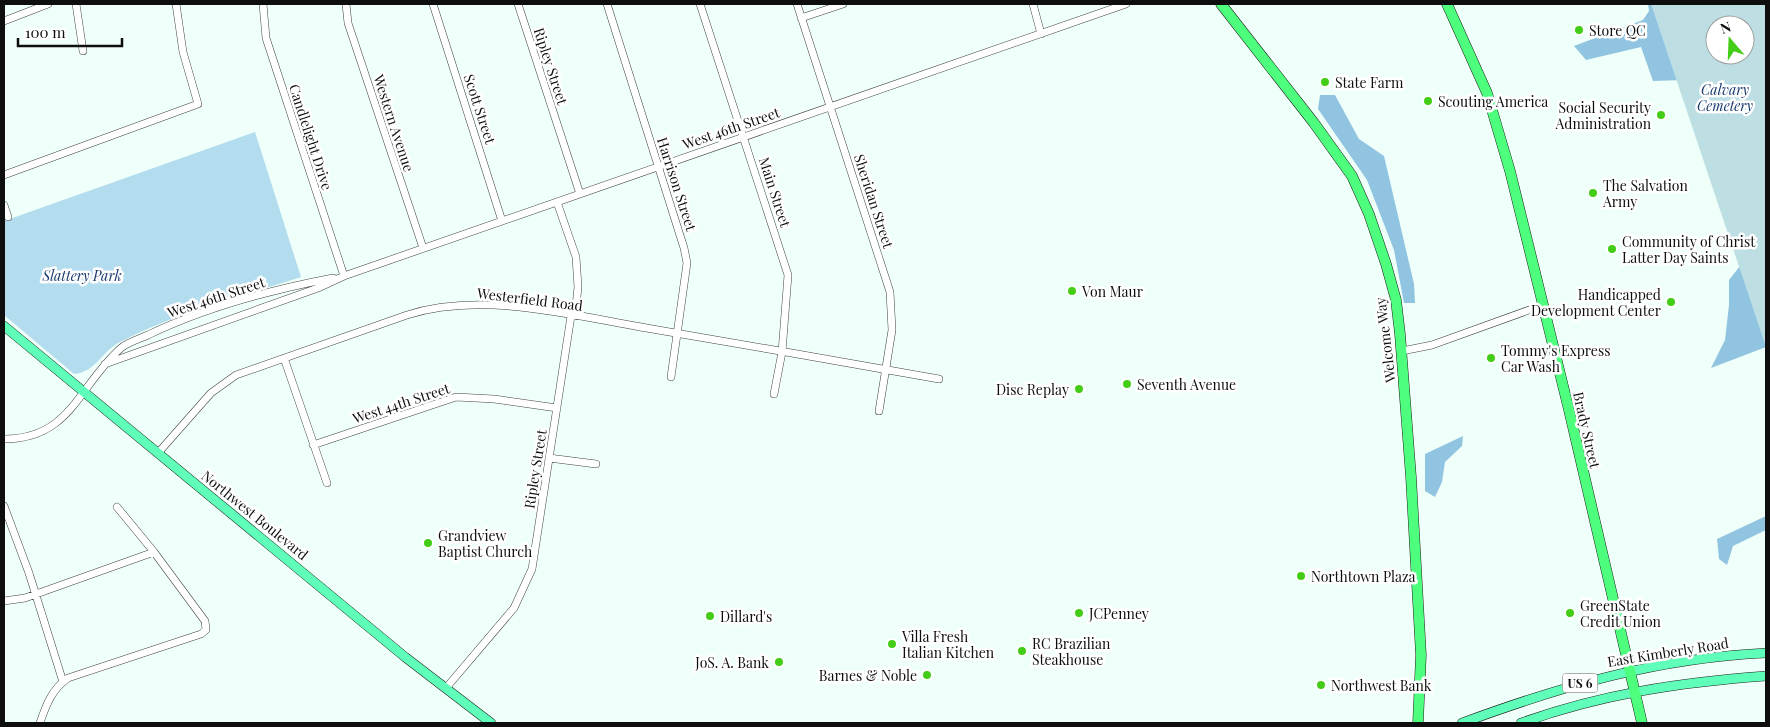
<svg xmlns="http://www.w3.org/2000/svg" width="1770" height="727" viewBox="0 0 1770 727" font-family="'Playfair Display',serif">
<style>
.green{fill:#b3ddee}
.forest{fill:#91c4e1}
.cemetery{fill:#bddfe4;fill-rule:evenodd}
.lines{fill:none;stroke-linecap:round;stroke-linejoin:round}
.minor-casing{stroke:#414141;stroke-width:8}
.major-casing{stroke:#1f1f1f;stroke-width:10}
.highway-casing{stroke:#1f1f1f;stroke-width:11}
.minor{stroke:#fff;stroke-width:7}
.major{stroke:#5fffb9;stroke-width:9}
.highway{stroke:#4dff7c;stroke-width:10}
.poi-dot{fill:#43cd16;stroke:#fff;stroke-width:2}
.labels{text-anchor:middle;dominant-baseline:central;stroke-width:5;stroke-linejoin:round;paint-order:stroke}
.shield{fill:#fff;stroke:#565656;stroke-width:1}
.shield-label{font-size:12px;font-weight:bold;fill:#0e0e0e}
.poi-label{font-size:14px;fill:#0e0e0e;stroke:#fff;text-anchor:start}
.street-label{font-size:14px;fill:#0e0e0e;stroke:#fff}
.park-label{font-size:14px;font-style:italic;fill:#17396d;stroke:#fff}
</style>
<rect width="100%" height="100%" fill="#effff9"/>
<path class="green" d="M255 132 301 277C242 296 174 314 120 342 102 351 96 372 74 374L4 315V221Z"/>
<path class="forest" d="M1648 4H1660L1683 80 1653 81 1641 47 1586 60 1574 46 1643 20 1649 11Z
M1320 95H1335L1359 139 1384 156 1414 284 1415 303H1404L1394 250 1367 180 1318 109Z
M1744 261 1766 330V347L1711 368 1725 340 1729 305V280Z
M1463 436 1462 446 1445 462 1442 482 1435 497 1425 491V454Z
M1766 516V530L1733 546 1727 565 1719 559 1717 539Z"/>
<path class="cemetery" d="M1651 4H1766V347ZM1715 25H1745V55H1715Z"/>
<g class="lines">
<defs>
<path id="minor" d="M76 4 83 51
M263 4 266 38 344 276
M346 4 348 23 423 248
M433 4 502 221
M518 4 580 194
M607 4 684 248 687 263 671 377
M700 4 788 275 782 352 774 394
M797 4 890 292 892 330 879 411
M1033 4 1041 34
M801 18 843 4
M4 21 48 4
M4 175 198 104 183 52 176 4
M557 202 576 257 578 287 575 316
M4 205 8 217
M1402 351 1432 345 1543 305
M284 358 327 483
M105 364 318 288 344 276 1126 4
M4 439C71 439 78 386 121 348 128 342 139 339 148 335 206 307 270 290 333 278
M313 445 456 397 494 399 557 408
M158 453 211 393 236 375 407 315C485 290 578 317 658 330 752 346 845 362 939 379
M549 458 596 464
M4 506 29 573 63 682
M4 601 25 598 154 552
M446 688 514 608 532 569 571 316
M40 723C46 705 52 689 68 678L201 634 206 630 205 621 154 552 117 507"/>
<path id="major" d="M4 326 405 657 491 723
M1462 723C1562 686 1658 658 1766 653
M1521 723C1601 694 1682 682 1766 676"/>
<path id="highway" d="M1221 4 1314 123 1352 176 1369 214 1386 264 1396 300 1400 334 1411 477 1421 655 1418 723
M1447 4 1487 93 1510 171 1569 410 1642 723"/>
</defs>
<use href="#minor" class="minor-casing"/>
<use href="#major" class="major-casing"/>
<use href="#highway" class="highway-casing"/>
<use href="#minor" class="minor"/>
<use href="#major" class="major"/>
<use href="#highway" class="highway"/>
</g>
<g class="poi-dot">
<circle cx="1579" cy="30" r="5"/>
<circle cx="1325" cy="82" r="5"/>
<circle cx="1428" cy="101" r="5"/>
<circle cx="1661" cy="115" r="5"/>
<circle cx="1593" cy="193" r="5"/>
<circle cx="1612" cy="249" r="5"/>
<circle cx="1072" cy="291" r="5"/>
<circle cx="1671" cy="302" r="5"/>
<circle cx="1491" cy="358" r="5"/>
<circle cx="1127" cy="384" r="5"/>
<circle cx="1079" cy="389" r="5"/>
<circle cx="428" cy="543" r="5"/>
<circle cx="1301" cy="576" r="5"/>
<circle cx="1079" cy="613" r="5"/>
<circle cx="1570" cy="613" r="5"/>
<circle cx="710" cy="616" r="5"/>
<circle cx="892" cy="644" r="5"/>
<circle cx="1022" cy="651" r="5"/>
<circle cx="779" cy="662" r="5"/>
<circle cx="927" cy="675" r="5"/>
<circle cx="1321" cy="685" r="5"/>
</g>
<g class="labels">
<rect class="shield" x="1562.5" y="673.5" width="35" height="19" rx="4"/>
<g class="shield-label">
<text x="1580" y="683">US 6</text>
</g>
<g class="poi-label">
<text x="1589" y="30">Store QC</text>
<text x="1335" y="82">State Farm</text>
<text x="1438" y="101">Scouting America</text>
<text x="1651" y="107" text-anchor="end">Social Security<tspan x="1651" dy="16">Administration</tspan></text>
<text x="1603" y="185">The Salvation<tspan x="1603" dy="16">Army</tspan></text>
<text x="1622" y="241">Community of Christ<tspan x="1622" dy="16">Latter Day Saints</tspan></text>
<text x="1082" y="291">Von Maur</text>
<text x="1661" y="294" text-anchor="end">Handicapped<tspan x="1661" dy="16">Development Center</tspan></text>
<text x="1501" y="350">Tommy's Express<tspan x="1501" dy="16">Car Wash</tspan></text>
<text x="1137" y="384">Seventh Avenue</text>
<text x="1069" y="389" text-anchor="end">Disc Replay</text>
<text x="438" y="535">Grandview<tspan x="438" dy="16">Baptist Church</tspan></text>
<text x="1311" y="576">Northtown Plaza</text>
<text x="1580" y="605">GreenState<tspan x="1580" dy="16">Credit Union</tspan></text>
<text x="1089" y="613">JCPenney</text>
<text x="720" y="616">Dillard's</text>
<text x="902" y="636">Villa Fresh<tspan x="902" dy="16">Italian Kitchen</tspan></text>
<text x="1032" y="643">RC Brazilian<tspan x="1032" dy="16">Steakhouse</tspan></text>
<text x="769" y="662" text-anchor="end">JoS. A. Bank</text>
<text x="917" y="675" text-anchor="end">Barnes &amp; Noble</text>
<text x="1331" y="685">Northwest Bank</text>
</g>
<g class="street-label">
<text transform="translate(551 66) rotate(72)">Ripley Street</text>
<text transform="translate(480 109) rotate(72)">Scott Street</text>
<text transform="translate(394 123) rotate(72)">Western Avenue</text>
<text transform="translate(731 128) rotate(-19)">West 46th Street</text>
<text transform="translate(311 137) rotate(72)">Candlelight Drive</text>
<text transform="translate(677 184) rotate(72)">Harrison Street</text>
<text transform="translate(775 192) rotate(72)">Main Street</text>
<text transform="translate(874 201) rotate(72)">Sheridan Street</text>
<text transform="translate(216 297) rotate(-18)">West 46th Street</text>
<text transform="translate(530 299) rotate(7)">Westerfield Road</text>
<text transform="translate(1385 340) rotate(-97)">Welcome Way</text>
<text transform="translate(401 403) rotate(-18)">West 44th Street</text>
<text transform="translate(1587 430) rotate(77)">Brady Street</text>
<text transform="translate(535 469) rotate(-81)">Ripley Street</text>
<text transform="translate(255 515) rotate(39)">Northwest Boulevard</text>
<text transform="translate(1668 652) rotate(-9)">East Kimberly Road</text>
</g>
<g class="park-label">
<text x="1725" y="89">Calvary<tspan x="1725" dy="16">Cemetery</tspan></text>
<text x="82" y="275">Slattery Park</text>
</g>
</g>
<rect width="1770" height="727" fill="none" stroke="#0e0e0e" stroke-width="10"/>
<g transform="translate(1730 40) rotate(341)"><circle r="24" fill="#ffffff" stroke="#9f9f9f"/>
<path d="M0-4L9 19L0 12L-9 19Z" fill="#43cd16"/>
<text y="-8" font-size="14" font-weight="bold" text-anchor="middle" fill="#0e0e0e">N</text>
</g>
<path d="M18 38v8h104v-8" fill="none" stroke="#0e0e0e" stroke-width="2.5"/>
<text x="25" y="38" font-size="15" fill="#0e0e0e" stroke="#ffffff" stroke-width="4" paint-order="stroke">100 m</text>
</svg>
